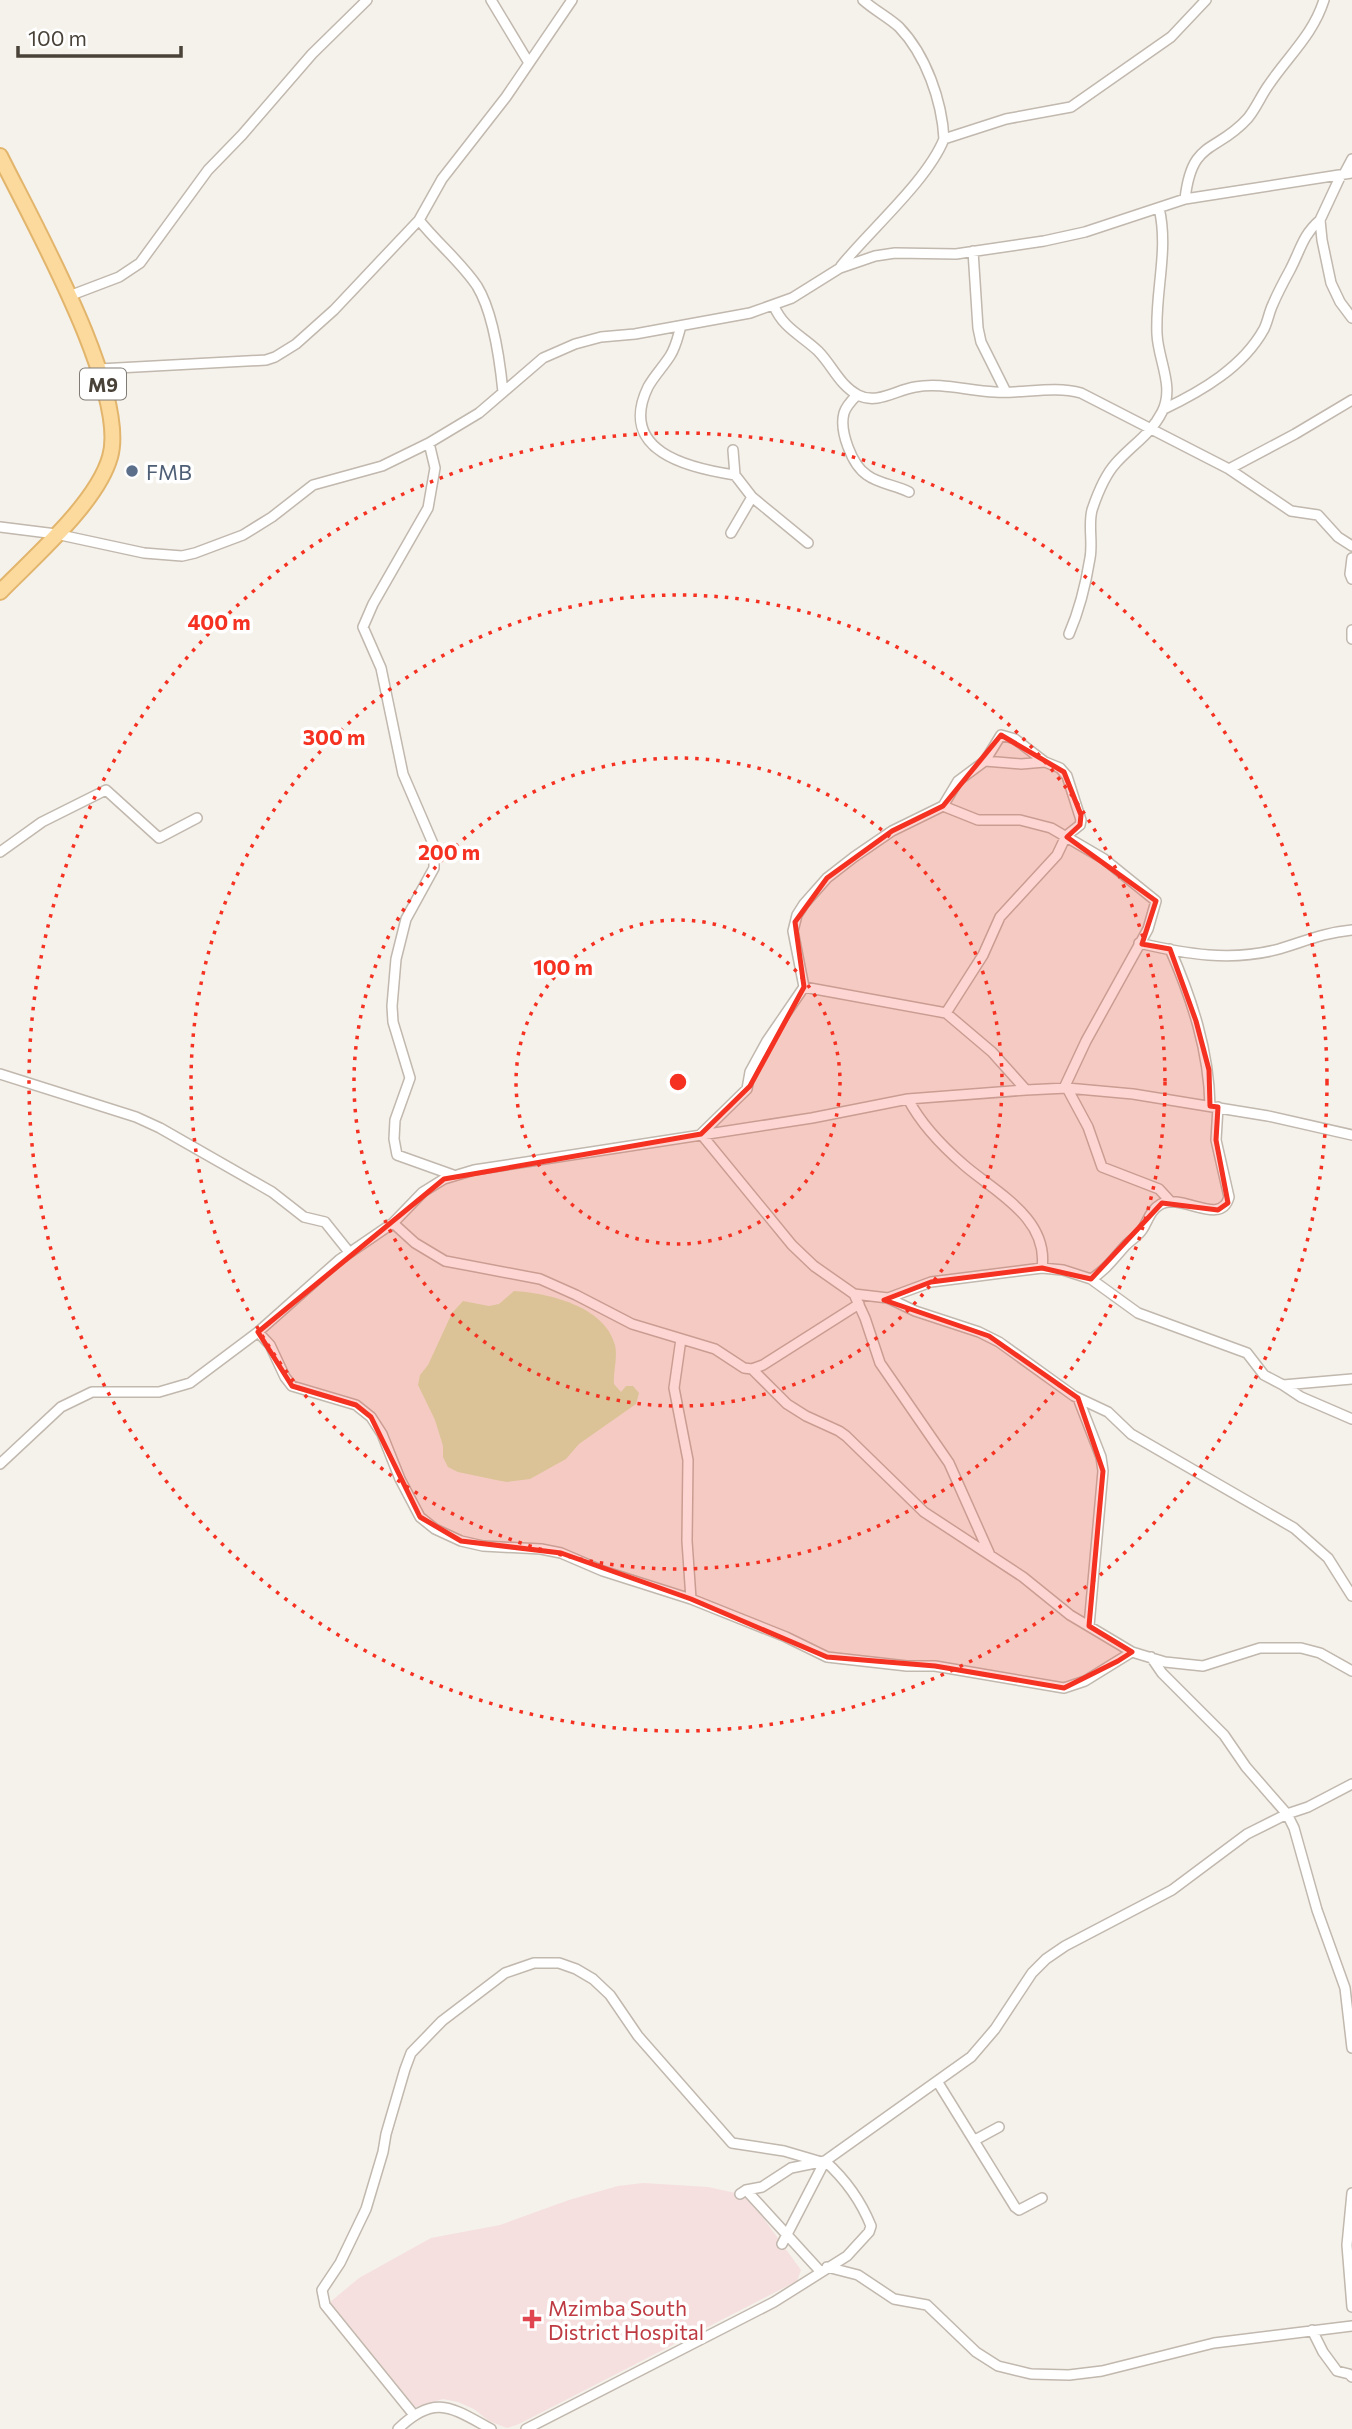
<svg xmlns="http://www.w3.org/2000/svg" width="1352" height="2429" viewBox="0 0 1352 2429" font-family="Commissioner,sans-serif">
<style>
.medical{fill:#f5e0df}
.green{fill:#d5e8b5}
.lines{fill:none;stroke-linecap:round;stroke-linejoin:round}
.minor-casing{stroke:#c1b8ae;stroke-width:12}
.primary-casing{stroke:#e2b56c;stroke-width:18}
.minor{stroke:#fff;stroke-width:9}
.primary{stroke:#fcd99d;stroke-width:14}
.marked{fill:#f53122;fill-opacity:0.2;stroke:#f53122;stroke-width:5;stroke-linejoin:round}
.ring{fill:none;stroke:#f53122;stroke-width:3.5;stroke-dasharray:3.5 7}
.service-dot{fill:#5c6f8a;stroke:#fff;stroke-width:2.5}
.health-dot{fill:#e0444e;stroke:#fff;stroke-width:2.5}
.labels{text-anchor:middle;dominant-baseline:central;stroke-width:7;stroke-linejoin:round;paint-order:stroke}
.shield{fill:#fff;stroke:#807b74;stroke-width:2}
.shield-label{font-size:19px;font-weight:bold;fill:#494239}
.service-label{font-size:21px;fill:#4e5e75;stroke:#fff;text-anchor:start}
.health-label{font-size:21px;fill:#be3a42;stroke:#fff;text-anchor:start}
.centre{fill:#f53122;stroke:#fff;stroke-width:3.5}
.ring-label{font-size:21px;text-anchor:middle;font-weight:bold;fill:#f53122;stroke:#fff;stroke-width:7;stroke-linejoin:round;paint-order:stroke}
</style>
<rect width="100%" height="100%" fill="#f5f1eb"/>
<path class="medical" d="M643 2183 708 2187 740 2194 751 2201 801 2270 797 2281 519 2424 507 2428 489 2421 474 2409 458 2402 443 2399 413 2408 329 2303 359 2278 431 2238 500 2225 569 2200 618 2186Z"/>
<path class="green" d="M514 1291C548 1293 605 1306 615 1345 618 1357 613 1372 614 1384L621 1392 626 1386H633L639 1393 636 1404 579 1444 566 1459 530 1479 507 1482 496 1480 458 1472 448 1467 443 1457V1446L435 1420 418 1385 420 1375 428 1365 452 1313 463 1301 489 1306 499 1304Z"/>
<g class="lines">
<defs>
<path id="minor" d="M491 0 529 63
M863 0C874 10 888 17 899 27 926 55 942 101 944 139
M1344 174 1352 159
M1341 175 1320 220 1322 240 1331 283 1340 302 1352 318
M1185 199C1192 138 1216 154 1248 118 1256 108 1261 96 1268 86 1288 56 1313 35 1324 0
M419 220C437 243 461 262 477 286 493 312 500 362 503 392
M973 251 978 328 981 342 1006 392
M841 266C871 229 927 181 944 139L1006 119 1071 107 1171 37 1206 0
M69 296 119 277 140 263 208 170 242 135 312 54 367 0
M774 306C783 328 801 335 818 351 832 365 840 386 858 395 877 405 896 390 915 387 942 382 968 391 995 392 1023 394 1054 385 1081 393L1229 469 1291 511 1318 515 1338 537 1352 546
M681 326C678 336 676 347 670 356 663 367 654 376 648 387 617 451 688 468 735 475L752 497 731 533
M99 369 266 360 275 357 296 344 334 310 419 220 442 179 506 97 572 0
M857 395C852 400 846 406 844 413 839 431 852 465 867 475 879 484 896 485 909 492
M1164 409C1202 391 1243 367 1264 329 1268 321 1269 312 1273 304 1278 292 1284 281 1290 270 1301 249 1302 236 1320 220
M429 443 435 468 428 508 373 604 363 627 381 668 403 774 434 846V868L406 919 396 959 392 1006 393 1022 410 1078 395 1120 394 1139 397 1155 453 1175
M733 450 735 475
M1229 469 1295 434 1352 400
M752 497 808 543
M0 527 56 534 144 553 182 556 195 553 243 535 272 517 313 485 382 466 429 443 479 413 543 358 575 344 601 337 635 334 750 313 792 298 840 268 875 256 895 253 956 254 1044 241 1085 232 1185 199 1352 173
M1352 558 1350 574 1352 579
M1352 630V639
M1069 634C1079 611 1086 583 1090 558 1093 542 1088 525 1092 510 1097 495 1105 475 1116 463 1132 445 1151 434 1162 412 1175 387 1158 360 1157 334 1155 291 1169 250 1159 208
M943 806 978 820H1020L1051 828 1104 859 1156 901 1148 929 1086 1041 1064 1088
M0 852 42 822 106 790 159 838 197 818
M1139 943C1186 954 1231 962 1279 949 1306 941 1322 933 1352 930
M1170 949C1192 999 1209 1051 1210 1106
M804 987 793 931 797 915 804 904 827 878 854 857 892 831 943 806 958 781 985 761 1001 735 1015 739 1045 762
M946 1013 983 955 1000 917 1057 855 1066 836 1080 825 1081 820 1067 776 1060 768 1045 762 1021 764 985 761
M0 1074 136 1117 160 1128 272 1192 304 1217 325 1222 349 1252
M1067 1088 1088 1127 1102 1167 1159 1189 1171 1202
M1026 1090 992 1052 946 1013 804 987 767 1041 750 1072 747 1089 701 1134 792 1245 814 1266 854 1294 888 1298 915 1311 979 1332 999 1342 1074 1396 1108 1412 1131 1434 1294 1528 1328 1558 1352 1596
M908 1099C921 1124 942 1146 964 1165 995 1192 1049 1218 1042 1268
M393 1223 415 1243 445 1261 540 1279 576 1295 632 1324 715 1349 744 1368 752 1369 787 1404 806 1416 839 1431 846 1436 924 1512 1023 1577 1070 1615 1132 1652 1165 1662 1203 1666 1260 1648H1301L1320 1653 1352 1671
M1091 1279 1138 1313 1247 1353 1264 1375 1283 1385 1352 1379
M854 1294 865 1318 880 1363 949 1463 990 1555
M888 1298 931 1282 1042 1268 1063 1270 1091 1279C1106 1270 1114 1258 1126 1245 1131 1240 1138 1236 1142 1230 1148 1221 1150 1210 1161 1204 1182 1193 1221 1227 1229 1197L1216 1140 1218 1107
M258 1332 270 1345 285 1377 292 1386 356 1405 371 1417 382 1434 400 1479 420 1517 435 1529 461 1541 483 1546 541 1549 561 1553 603 1571 691 1599 786 1637 827 1657 907 1666H935L1064 1688 1085 1681 1132 1652
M681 1339 674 1388 688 1460 687 1541 691 1599
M752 1369 763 1365 859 1304
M1283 1385 1301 1397 1352 1419
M1078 1398 1101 1457 1103 1471 1089 1626
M0 1464 61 1407 92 1392H159L190 1383 258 1332 339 1260 393 1223 423 1192 444 1179 474 1170 812 1118 908 1099 1026 1090 1067 1088 1133 1094 1268 1116 1352 1135
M1151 1657 1162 1673 1224 1735 1246 1767 1287 1814 1294 1828 1317 1910 1345 1988 1352 2048
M937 2081 1015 2207 1019 2210 1042 2198
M975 2140 999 2127
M746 2190 820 2271
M1352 2193 1347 2245 1352 2307
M782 2244 825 2161 971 2057 995 2029 1032 1973 1046 1959 1065 1946 1172 1890 1247 1834 1287 1814 1308 1807 1352 1784
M827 2267 858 2275 894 2299 927 2305 976 2352 998 2366 1031 2374 1069 2375 1102 2371 1214 2343 1352 2326
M1312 2330 1323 2352 1337 2371 1349 2374 1352 2377
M414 2415 325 2305 322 2290 340 2263 366 2209 383 2152 386 2134 405 2069 411 2053 442 2021 505 1973 534 1963H559L576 1969 593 1979 610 1995 638 2036 732 2143 784 2151 818 2161
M398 2429C435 2393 452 2408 491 2429
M526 2429 774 2302 847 2256 869 2232 871 2226C861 2201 845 2179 825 2161L791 2168 762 2187 746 2190 740 2194"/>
<path id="primary" d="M0 156C31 219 129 392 110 457 97 503 34 557 0 592"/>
</defs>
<use href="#minor" class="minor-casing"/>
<use href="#primary" class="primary-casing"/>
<use href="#minor" class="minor"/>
<use href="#primary" class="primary"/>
</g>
<path class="marked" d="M1001 735 1064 772 1081 815 1080 825 1067 837 1156 901 1142 944 1170 949 1196 1021 1209 1070 1210 1106 1218 1107 1216 1140 1228 1203 1218 1210 1162 1203 1091 1279 1042 1268 931 1282 884 1300 989 1336 1078 1398 1103 1471 1089 1626 1132 1652 1118 1661 1064 1688 935 1666 827 1657 691 1599 561 1553 461 1541 420 1517 371 1417 356 1405 292 1386 258 1332 444 1179 701 1134 750 1086 804 987 795 922 827 878 892 831 943 806Z"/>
<g class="ring">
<circle cx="678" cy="1082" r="162"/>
<circle cx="678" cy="1082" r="324"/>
<circle cx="678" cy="1082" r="487"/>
<circle cx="678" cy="1082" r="649"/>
</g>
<circle class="service-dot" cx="132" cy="471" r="7"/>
<path class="health-dot" d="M528.5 2308.5h7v7h7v7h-7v7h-7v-7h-7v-7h7z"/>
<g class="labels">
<rect class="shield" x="80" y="368.5" width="46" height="31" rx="5"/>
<g class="shield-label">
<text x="103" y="384">M9</text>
</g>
<g class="service-label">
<text x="146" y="471">FMB</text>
</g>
<g class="health-label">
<text x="548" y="2307">Mzimba South<tspan x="548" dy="24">District Hospital</tspan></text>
</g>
</g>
<circle cx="678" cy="1082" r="10" class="centre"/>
<g class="ring-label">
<text x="219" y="630">400 m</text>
<text x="334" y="745">300 m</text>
<text x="449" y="860">200 m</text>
<text x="563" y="975">100 m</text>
</g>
<path d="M18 46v10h163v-10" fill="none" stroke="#494239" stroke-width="3.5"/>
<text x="28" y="46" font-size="21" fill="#494239" stroke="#ffffff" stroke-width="5" paint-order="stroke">100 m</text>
</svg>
